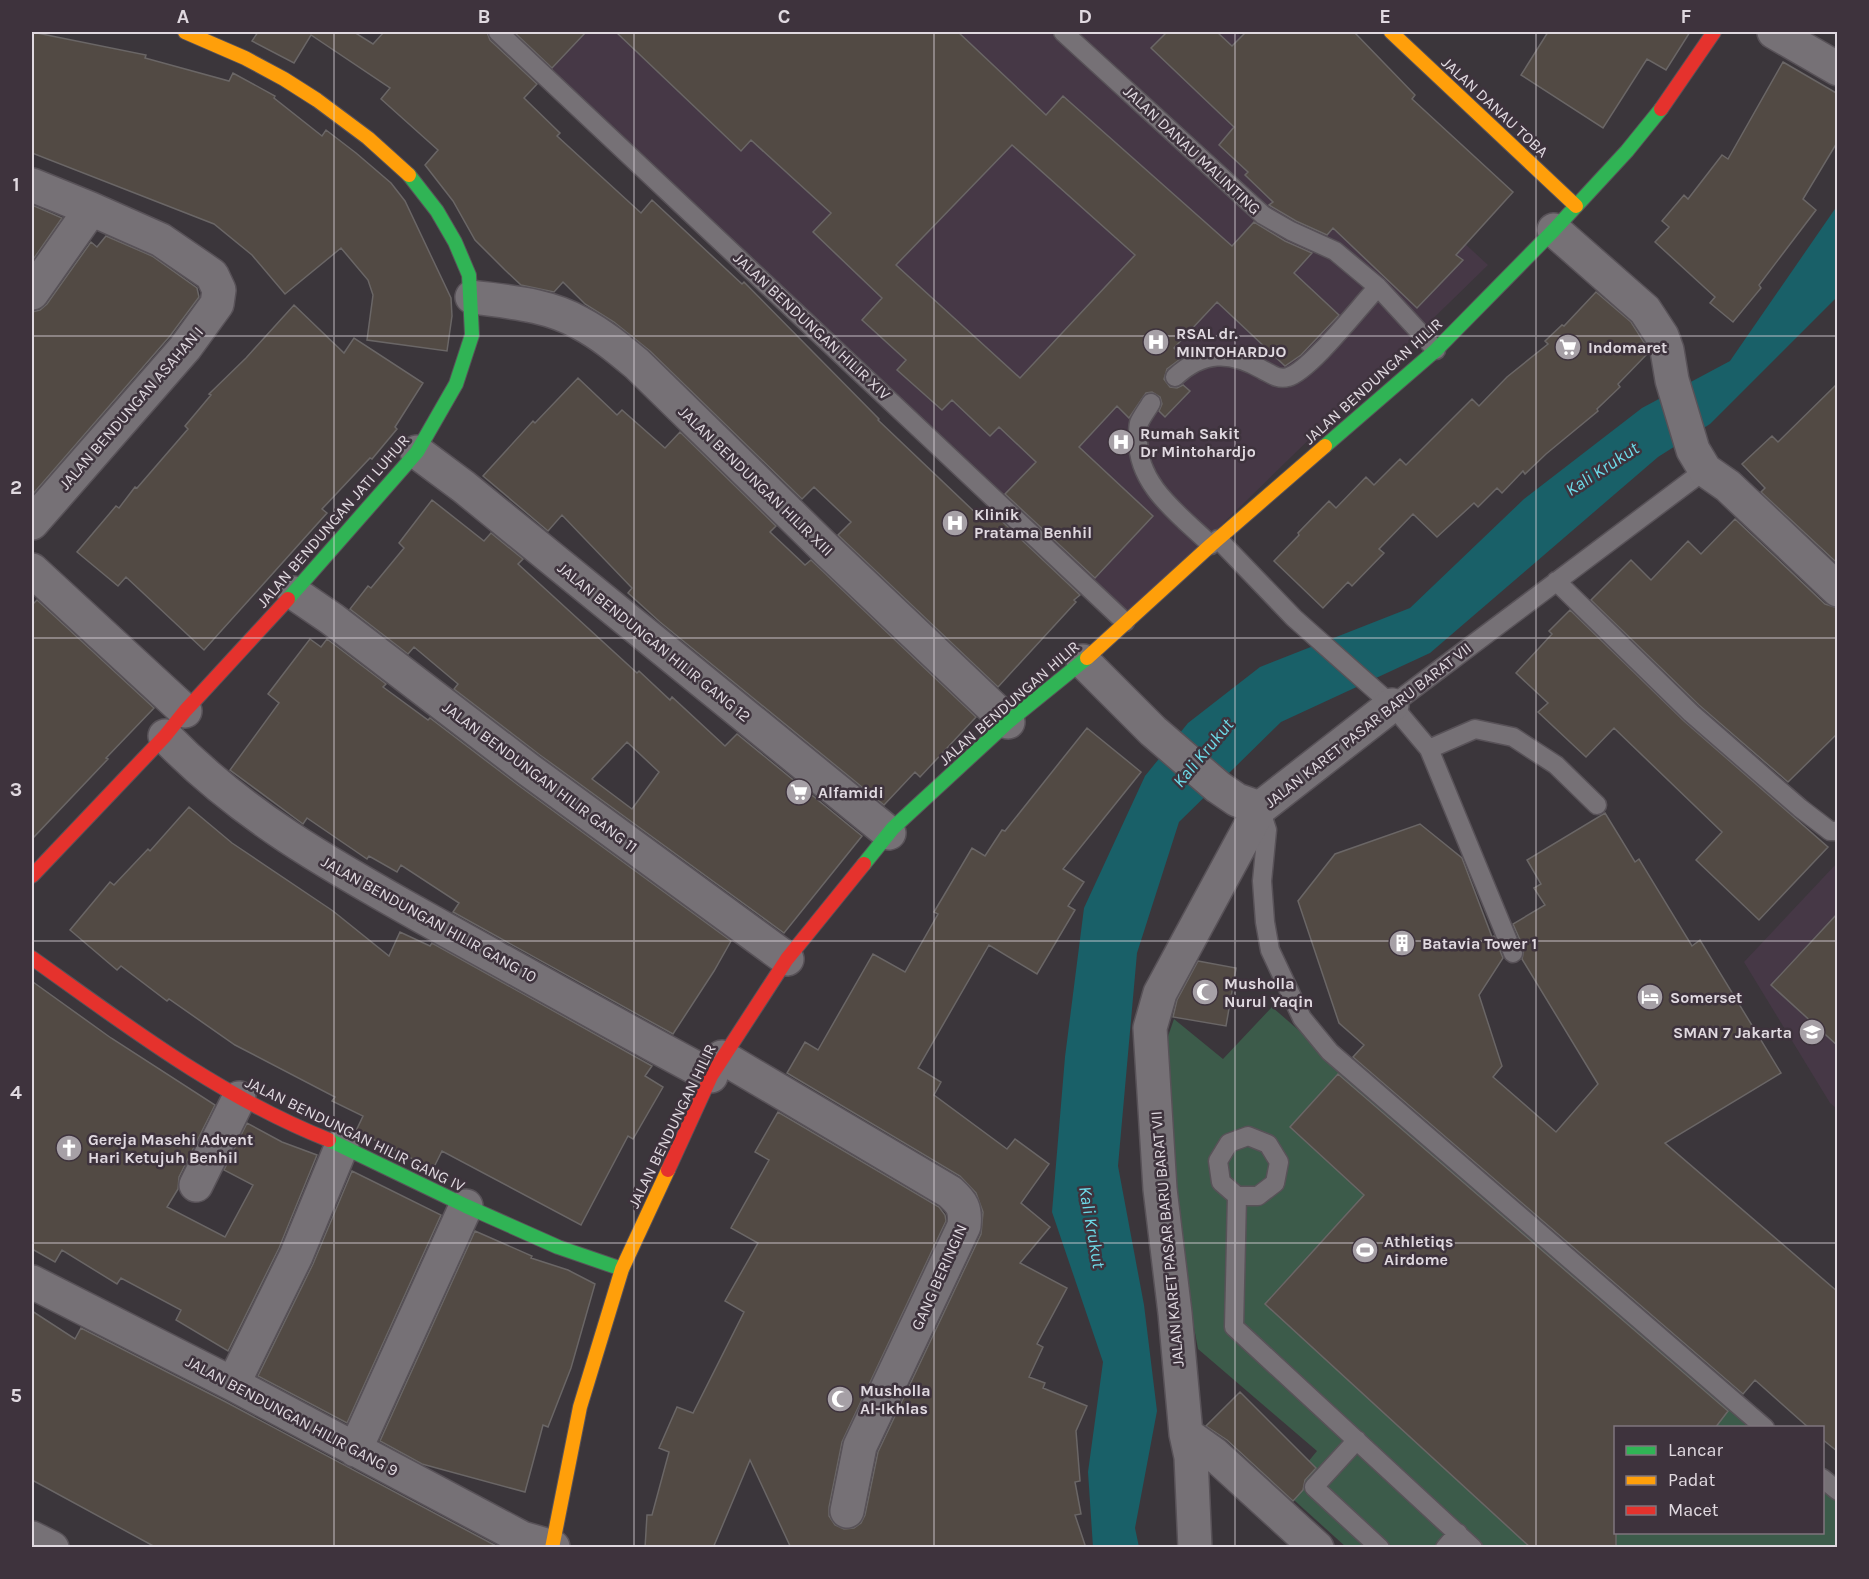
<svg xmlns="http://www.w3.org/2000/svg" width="1869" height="1579" viewBox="0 0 1869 1579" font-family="Karla,sans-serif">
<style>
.built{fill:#463846}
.park{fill:#3c5b4a}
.water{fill:#196068}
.building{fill:#524a44;stroke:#6a6666;stroke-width:1.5;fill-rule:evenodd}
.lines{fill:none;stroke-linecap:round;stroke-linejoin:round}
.lane-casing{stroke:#585258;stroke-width:21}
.street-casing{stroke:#585258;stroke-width:36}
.fast-casing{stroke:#585258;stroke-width:16}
.slow-casing{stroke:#585258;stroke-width:16}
.jam-casing{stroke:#585258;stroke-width:16}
.lane{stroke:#767176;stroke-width:18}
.street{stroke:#767176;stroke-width:33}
.fast{stroke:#30b455;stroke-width:14}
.slow{stroke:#ff9f0a;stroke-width:14}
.jam{stroke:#e5322d;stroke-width:14}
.grid{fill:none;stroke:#e0d9e0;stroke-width:1.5;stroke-opacity:0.55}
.labels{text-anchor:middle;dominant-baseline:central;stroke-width:5;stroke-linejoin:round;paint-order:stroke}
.street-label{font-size:16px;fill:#e0d9e0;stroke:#3e333d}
.poi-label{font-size:16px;font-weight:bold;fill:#e0d9e0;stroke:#3e333d;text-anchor:start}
.water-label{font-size:18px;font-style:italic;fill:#6edbe9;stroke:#3e333d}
.neatline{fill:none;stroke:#e0d9e0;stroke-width:2}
.grid-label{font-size:20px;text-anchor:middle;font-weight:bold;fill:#e0d9e0}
</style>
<rect width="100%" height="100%" fill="#3b363b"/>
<path class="built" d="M499 32H1236L1488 265 1125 619Z
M1837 863V1109L1830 1103 1744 962Z"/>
<path class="park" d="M1272 1007 1756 1427 1616 1428V1532H1822L1823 1485 1837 1498V1547H1346L1284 1491 1317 1451 1198 1349 1161 1151 1165 1045 1174 1019 1223 1059Z"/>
<path class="water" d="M1837 206V297L1710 424 1658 457 1430 653 1281 722 1179 822 1137 953 1118 1166 1144 1305 1157 1411 1135 1528 1139 1547H1093L1088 1472 1103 1362 1052 1212 1065 1057 1084 908 1145 776 1188 723 1260 667 1410 608 1524 499 1642 408 1730 361Z"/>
<path class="building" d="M32 32 146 55 145 58 229 81 233 73 275 96 274 98 322 136 326 130 356 153 391 183 405 201 451 298 452 316 447 351 367 340 373 295 368 280 341 248 285 294 252 255 214 224 32 153Z
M258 32H354L373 44 384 32H487L490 40 537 84 524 98 560 133 557 136 641 213 652 200 742 284 744 282 879 419 878 420 982 519 990 510 1080 595 1074 600 1076 602 998 687 838 535 851 522 814 487 802 499 650 351 614 322 585 304 563 282 554 292 521 285 505 270 475 240 453 201 425 165 438 150 381 99 390 88 311 35 294 63 252 41Z
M514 32H586L552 68Z
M616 32H958L1046 115 1063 96 1232 246 1254 222 1285 241 1312 253 1294 273 1339 315 1301 355 1285 366 1217 302 1174 348 1183 357 1167 369 1164 379 1170 387 1177 388 1183 385 1190 391 1165 417 1159 411 1162 404 1160 397 1152 392 1146 393 1129 418 1117 406 1079 447 1153 516 1095 578 1005 494 1036 462 999 427 990 436 952 400 942 410 897 370 906 360 862 320 882 298 813 232 831 213 751 140 741 151ZM1012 145 1135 255 1020 378 896 265Z
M1167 32H1217L1232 46 1246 32H1354L1415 95 1412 99 1513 192 1456 255 1463 260 1417 308 1333 228 1327 235 1296 221 1269 205 1273 202 1245 175 1248 172 1219 145 1234 127 1151 48Z
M1548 32H1690L1666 70 1647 59 1603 128 1521 75Z
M1783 62 1838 94V141L1803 199 1816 210 1759 285 1761 288 1733 322 1710 303 1715 297 1655 242 1669 227 1662 221 1684 195 1688 199 1722 155 1728 159Z
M32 205 62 218 32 261Z
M106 236 152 256 197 288 199 297 170 336 32 495V312L40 310 47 304 91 242 97 247Z
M1596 292 1631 322 1645 344 1648 353 1618 384 1620 387 1597 409 1598 411 1546 454 1525 474 1523 471 1502 493 1497 488 1478 507 1474 503 1437 537 1413 514 1379 549 1384 553 1352 586 1348 582 1323 608 1274 561 1299 535 1298 533 1329 501 1336 508 1366 477 1374 485 1400 459 1406 465 1472 399 1479 406 1507 377 1548 344 1545 341 1562 325 1564 326Z
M294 305 344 353 354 338 423 383 395 427 397 429 372 459 370 458 322 509 327 513 204 650 126 577 118 586 77 552 116 506 119 508 135 487 137 488 188 429 185 426 211 395 209 394 246 358Z
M578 378 617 415 622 410 665 448 680 432 776 526 770 532 805 565 811 560 976 717 920 777 915 772 884 805 660 622 628 593 632 588 562 515 548 531 483 476 533 421 535 423Z
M1838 383V560L1836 562 1761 492 1765 488 1742 464 1772 436 1778 442Z
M432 500 484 541 491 533 523 559 518 564 637 673 639 671 670 700 672 697 725 746 737 734 862 836 784 933 540 755 454 689 458 684 414 647 408 654 350 609 368 586 371 588 404 548 399 543ZM627 742 659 772 632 809 592 779Z
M1735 519 1825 604 1838 608V733L1788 782 1699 705 1591 600 1631 560 1651 580 1688 541 1701 554Z
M37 600 154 708 106 758 108 759 32 839V605Z
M1570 610 1684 721 1828 847 1759 920 1696 860 1722 832 1614 728 1586 757 1538 712 1548 703 1516 673 1552 634 1549 631Z
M310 639 321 647 327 639 386 684 383 687 428 720 430 718 518 785 731 941 714 971 673 1034 453 912 459 903 401 865 397 872 369 856 367 859 307 818 303 824 230 770 279 703 268 694Z
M1087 728 1141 772 1063 869 1084 882 1068 906 1075 910 1037 974 989 945 918 1068 941 1082 934 1095 1007 1149 1015 1139 1049 1164 1021 1203 1050 1227 1020 1263 1067 1288 1037 1344 1043 1347 1029 1377 1045 1383 1043 1388 1087 1406 1076 1431 1080 1481 1075 1482 1081 1514 1075 1515 1086 1548H791L750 1460 713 1548H645L647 1515H652L669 1452 659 1448 677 1407 693 1413 744 1312 725 1301 758 1243 731 1228 769 1160 755 1152 778 1112 939 1207 945 1215 946 1221 842 1442 829 1507V1516L835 1525 844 1529 854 1528 861 1523 865 1515 878 1452 981 1234 983 1212 976 1193 960 1176 787 1073 805 1042 818 1050 873 954 905 972 938 914 934 912 972 848 985 856 1002 830 1005 831Z
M189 807 232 843 333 911 389 956 400 932 430 946 432 943 652 1066 645 1076 663 1087 633 1139 628 1136 581 1225 442 1151 433 1169 356 1131 363 1116 332 1101 335 1097 235 1045 169 999 167 1001 121 966 117 970 70 930 110 882 114 885 148 849 150 851Z
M1605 813 1635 862 1639 859 1692 946 1700 940 1781 1073 1665 1143 1838 1292V1452L1822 1439V1428H1809L1755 1380 1743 1394 1353 1057 1364 1045 1339 1023 1298 901 1335 854 1420 824 1462 858 1492 937 1494 936 1503 958 1479 995 1502 1066 1493 1077 1556 1132 1598 1084 1522 959 1524 949 1513 924 1545 905 1534 888 1541 884 1527 860Z
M1838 913V1046L1771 985Z
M1198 961 1236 968 1226 1026 1173 1017 1177 1000Z
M33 982 111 1038 215 1105 179 1177 178 1189 167 1207 225 1237 253 1185 224 1170 247 1123 282 1142 317 1155 279 1248 228 1351 176 1320 181 1310 121 1278 117 1284 62 1250 55 1262 32 1249V985Z
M1338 1074 1728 1411 1715 1428H1616V1548H1531L1265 1304 1364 1195 1290 1127Z
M352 1171 441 1215 347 1423 258 1376 313 1264Z
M475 1231 532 1256 531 1258 568 1270 595 1284 571 1368 548 1427 543 1425 525 1492 422 1464 380 1441Z
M32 1311 75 1339 81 1328 224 1401 500 1548H157L32 1480Z
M1240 1392 1316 1468 1305 1480 1303 1490 1293 1501 1227 1440 1206 1426Z"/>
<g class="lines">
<defs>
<path id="lane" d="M498 32 1125 622
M1063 32 1263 215 1291 231 1335 251 1378 287 1436 350
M1175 377C1203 351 1230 351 1263 370 1271 374 1278 380 1288 377 1310 371 1360 306 1378 287
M1151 403C1147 410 1142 416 1139 423 1138 427 1138 433 1138 437 1136 485 1180 515 1211 545
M1218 539 1294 618 1392 705 1429 749 1513 953
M1556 581 1691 713 1800 808 1830 831H1838
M1392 705 1705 470
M1429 749 1475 729 1513 737 1556 765 1597 805
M1260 808 1267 830 1262 881 1265 922 1270 950 1302 1018 1330 1052 1765 1428
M1237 1196H1258L1275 1183 1279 1162 1268 1144 1248 1136 1229 1143 1218 1161 1221 1182 1237 1196 1234 1327 1473 1548
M1357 1440 1314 1487 1380 1548
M1822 1478 1838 1491
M1445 1548 1458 1533"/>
<path id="street" d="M1774 32 1838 69
M32 185 91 209 161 240 212 275 219 290 217 304 185 348 32 523
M1554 230 1645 310 1662 336 1667 350 1672 380 1693 450 1705 470 1728 486 1838 590
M32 293 91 209
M472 297C508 302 547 304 580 323 601 334 619 349 637 364L828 551 1008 722
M417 452 464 487 889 833
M32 570 185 711
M294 593 332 619 529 770 787 959
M1083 661 1153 731 1218 787 1237 800 1260 808
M165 736C248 822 345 873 448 931 536 980 623 1029 711 1076
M722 1057 950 1192C962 1203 966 1208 964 1226L860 1446 847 1511
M196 1185 239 1098
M32 1282 233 1384 522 1538 553 1547
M233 1384 296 1256 342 1145
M1186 1434 1214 1454 1317 1548
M355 1450 466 1206
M32 1538 52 1548
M1195 1548 1191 1457 1186 1434 1175 1313 1160 1189 1150 1028 1160 993 1260 808 1392 705"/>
<path id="fast" d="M1325 446 1436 350 1554 230 1627 151 1661 109
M288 599 417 452 456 384 472 335 469 275 455 242 437 211 409 175
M864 864 893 828 1008 722 1087 658
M329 1140 466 1206 558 1247 622 1269"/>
<path id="slow" d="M185 32 245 58 284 79 317 100 368 138 409 175
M1391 32 1576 206
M1087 658 1211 545 1325 446
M552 1548 580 1407 622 1269 668 1170"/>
<path id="jam" d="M1661 109 1714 32
M32 876 165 736 185 711 288 599
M32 958C126 1025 220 1097 329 1140
M668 1170 711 1076 787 959 864 864"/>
</defs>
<use href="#lane" class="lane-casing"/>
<use href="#street" class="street-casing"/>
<use href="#fast" class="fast-casing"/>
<use href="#slow" class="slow-casing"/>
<use href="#jam" class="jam-casing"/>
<use href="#lane" class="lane"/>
<use href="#street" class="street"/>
<use href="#fast" class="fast"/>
<use href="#slow" class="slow"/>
<use href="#jam" class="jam"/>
</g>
<path class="grid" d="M334 32V1548M634 32V1548M934 32V1548M1235 32V1548M1536 32V1548M32 336H1838M32 638H1838M32 941H1838M32 1243H1838"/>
<defs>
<symbol id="hospital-disc" viewBox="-11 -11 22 22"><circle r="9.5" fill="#a6a0a6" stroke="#3e333d"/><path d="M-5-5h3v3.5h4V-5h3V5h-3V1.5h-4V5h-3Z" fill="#fff"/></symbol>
<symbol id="supermarket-disc" viewBox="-11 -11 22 22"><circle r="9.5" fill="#a6a0a6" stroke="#3e333d"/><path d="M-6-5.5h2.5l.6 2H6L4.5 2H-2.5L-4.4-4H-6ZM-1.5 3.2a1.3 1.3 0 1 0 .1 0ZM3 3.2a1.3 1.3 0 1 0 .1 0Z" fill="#fff"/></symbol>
<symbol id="building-disc" viewBox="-11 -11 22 22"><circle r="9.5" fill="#a6a0a6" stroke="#3e333d"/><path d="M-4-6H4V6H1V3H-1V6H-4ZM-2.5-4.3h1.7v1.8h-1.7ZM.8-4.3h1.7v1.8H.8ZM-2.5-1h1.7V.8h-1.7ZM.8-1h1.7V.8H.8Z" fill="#fff"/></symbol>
<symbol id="mosque-disc" viewBox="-11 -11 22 22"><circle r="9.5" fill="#a6a0a6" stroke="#3e333d"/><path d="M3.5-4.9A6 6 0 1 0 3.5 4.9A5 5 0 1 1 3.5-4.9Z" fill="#fff"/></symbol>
<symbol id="hotel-disc" viewBox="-11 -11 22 22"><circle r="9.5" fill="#a6a0a6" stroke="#3e333d"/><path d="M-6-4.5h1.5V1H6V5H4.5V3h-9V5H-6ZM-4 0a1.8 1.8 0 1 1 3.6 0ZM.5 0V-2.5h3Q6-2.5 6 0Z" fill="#fff"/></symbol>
<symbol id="school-disc" viewBox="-11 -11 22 22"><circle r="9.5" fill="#a6a0a6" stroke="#3e333d"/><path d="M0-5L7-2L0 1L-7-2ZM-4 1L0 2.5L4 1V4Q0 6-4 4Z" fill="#fff"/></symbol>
<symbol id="church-disc" viewBox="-11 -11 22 22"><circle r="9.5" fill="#a6a0a6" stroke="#3e333d"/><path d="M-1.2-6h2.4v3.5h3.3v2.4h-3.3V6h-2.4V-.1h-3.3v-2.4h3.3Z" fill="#fff"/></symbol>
<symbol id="stadium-disc" viewBox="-11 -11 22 22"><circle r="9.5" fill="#a6a0a6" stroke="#3e333d"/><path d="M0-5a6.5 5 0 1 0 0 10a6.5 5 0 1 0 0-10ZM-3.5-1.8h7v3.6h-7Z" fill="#fff"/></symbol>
</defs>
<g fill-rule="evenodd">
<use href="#hospital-disc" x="1141" y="327" width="30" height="30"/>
<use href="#supermarket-disc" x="1553" y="332" width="30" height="30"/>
<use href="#hospital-disc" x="1106" y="427" width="30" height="30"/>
<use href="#hospital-disc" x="940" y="508" width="30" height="30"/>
<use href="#supermarket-disc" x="784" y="777" width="30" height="30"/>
<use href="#building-disc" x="1387" y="928" width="30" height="30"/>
<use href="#mosque-disc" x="1190" y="977" width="30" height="30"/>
<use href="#hotel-disc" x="1635" y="982" width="30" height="30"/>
<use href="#school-disc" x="1797" y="1017" width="30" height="30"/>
<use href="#church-disc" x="54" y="1133" width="30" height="30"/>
<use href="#stadium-disc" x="1350" y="1235" width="30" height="30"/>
<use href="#mosque-disc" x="825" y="1384" width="30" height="30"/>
</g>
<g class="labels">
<g class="street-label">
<text transform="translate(1495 107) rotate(43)">JALAN DANAU TOBA</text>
<text transform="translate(1192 150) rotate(43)">JALAN DANAU MALINTING</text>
<text transform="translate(812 326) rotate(43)">JALAN BENDUNGAN HILIR XIV</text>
<text transform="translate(1373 381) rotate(-42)">JALAN BENDUNGAN HILIR</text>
<text transform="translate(131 408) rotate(-49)">JALAN BENDUNGAN ASAHAN I</text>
<text transform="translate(756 481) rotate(44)">JALAN BENDUNGAN HILIR XIII</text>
<text transform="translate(333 521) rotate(-49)">JALAN BENDUNGAN JATI LUHUR</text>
<text transform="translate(654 642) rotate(39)">JALAN BENDUNGAN HILIR GANG 12</text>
<text transform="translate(1009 703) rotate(-41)">JALAN BENDUNGAN HILIR</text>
<text transform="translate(1368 725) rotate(-38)">JALAN KARET PASAR BARU BARAT VII</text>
<text transform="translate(540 777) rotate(37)">JALAN BENDUNGAN HILIR GANG 11</text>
<text transform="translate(429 919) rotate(29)">JALAN BENDUNGAN HILIR GANG 10</text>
<text transform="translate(672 1126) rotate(-64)">JALAN BENDUNGAN HILIR</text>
<text transform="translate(355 1134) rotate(26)">JALAN BENDUNGAN HILIR GANG IV</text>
<text transform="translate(1167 1239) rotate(-95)">JALAN KARET PASAR BARU BARAT VII</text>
<text transform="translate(939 1277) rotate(-66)">GANG BERINGIN</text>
<text transform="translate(292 1416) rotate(28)">JALAN BENDUNGAN HILIR GANG 9</text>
</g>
<g class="poi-label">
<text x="1176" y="333">RSAL dr.<tspan x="1176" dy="18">MINTOHARDJO</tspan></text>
<text x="1588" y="347">Indomaret</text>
<text x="1140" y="433">Rumah Sakit<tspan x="1140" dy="18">Dr Mintohardjo</tspan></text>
<text x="974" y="514">Klinik<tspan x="974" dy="18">Pratama Benhil</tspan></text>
<text x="818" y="792">Alfamidi</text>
<text x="1422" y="943">Batavia Tower 1</text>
<text x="1224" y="983">Musholla<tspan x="1224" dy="18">Nurul Yaqin</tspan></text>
<text x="1670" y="997">Somerset</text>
<text x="1792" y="1032" text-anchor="end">SMAN 7 Jakarta</text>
<text x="88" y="1139">Gereja Masehi Advent<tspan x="88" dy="18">Hari Ketujuh Benhil</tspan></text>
<text x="1384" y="1241">Athletiqs<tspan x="1384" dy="18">Airdome</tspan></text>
<text x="860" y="1390">Musholla<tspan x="860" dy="18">Al-Ikhlas</tspan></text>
</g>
<g class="water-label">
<text transform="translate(1602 469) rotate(-33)">Kali Krukut</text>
<text transform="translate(1203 753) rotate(-50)">Kali Krukut</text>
<text transform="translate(1092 1227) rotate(80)">Kali Krukut</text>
</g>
</g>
<rect width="1869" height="1579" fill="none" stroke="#3e333d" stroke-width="66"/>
<rect x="1614" y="1426" width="210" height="108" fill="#3e333d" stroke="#7f757e" stroke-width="1.5"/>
<rect x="1626" y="1446" width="30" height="9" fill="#30b455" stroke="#7f757e" stroke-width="1.5"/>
<text x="1668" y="1456" font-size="18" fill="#e0d9e0">Lancar</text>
<rect x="1626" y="1476" width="30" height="9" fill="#ff9f0a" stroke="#7f757e" stroke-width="1.5"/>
<text x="1668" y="1486" font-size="18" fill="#e0d9e0">Padat</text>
<rect x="1626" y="1506" width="30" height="9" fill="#e5322d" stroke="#7f757e" stroke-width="1.5"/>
<text x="1668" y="1516" font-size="18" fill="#e0d9e0">Macet</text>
<rect x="33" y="33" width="1803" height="1513" class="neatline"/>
<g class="grid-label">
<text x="183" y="23">A</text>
<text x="484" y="23">B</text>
<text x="784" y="23">C</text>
<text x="1085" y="23">D</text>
<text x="1385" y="23">E</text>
<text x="1686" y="23">F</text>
<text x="16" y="191">1</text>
<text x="16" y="494">2</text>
<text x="16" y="796">3</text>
<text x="16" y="1099">4</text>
<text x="16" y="1402">5</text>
</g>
</svg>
